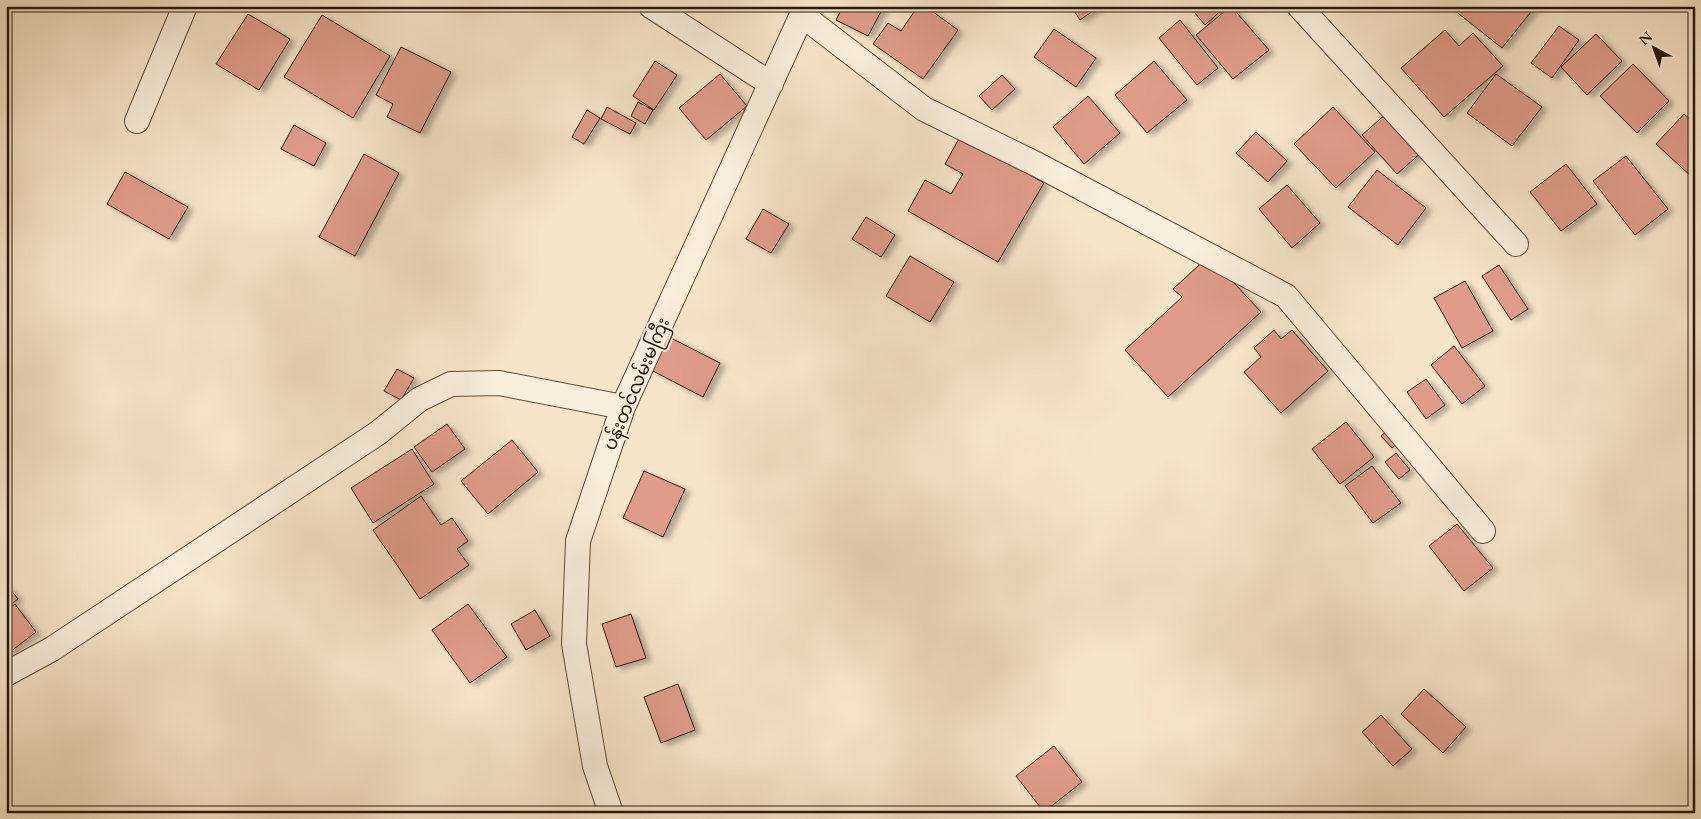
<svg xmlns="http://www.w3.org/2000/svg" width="1701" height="819" viewBox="0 0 1701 819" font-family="Cardo,'Noto Sans Myanmar',serif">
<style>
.building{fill:#df9c8b;stroke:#28190b;filter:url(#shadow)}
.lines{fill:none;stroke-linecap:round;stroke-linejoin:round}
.street-casing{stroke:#5c4c3a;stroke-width:26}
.street{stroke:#faeedc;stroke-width:24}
.labels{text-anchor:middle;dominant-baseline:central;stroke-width:4;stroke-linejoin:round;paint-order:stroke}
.street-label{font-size:18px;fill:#28190b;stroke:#faeedc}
</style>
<defs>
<filter id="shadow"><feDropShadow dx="5.5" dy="3" stdDeviation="2.5" flood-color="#0004"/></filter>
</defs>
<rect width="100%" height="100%" fill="#f7e5c9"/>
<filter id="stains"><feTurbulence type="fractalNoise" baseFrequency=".004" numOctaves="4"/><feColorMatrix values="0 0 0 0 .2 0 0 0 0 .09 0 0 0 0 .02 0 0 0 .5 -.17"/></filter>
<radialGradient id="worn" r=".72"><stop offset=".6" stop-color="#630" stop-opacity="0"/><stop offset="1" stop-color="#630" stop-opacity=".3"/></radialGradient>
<path class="building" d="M843 6H884L868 36 836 20Z
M918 6H925L958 30 923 79 873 44 888 23 901 31Z
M1071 6H1100L1080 20Z
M1189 6H1226L1205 25Z
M1231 6 1269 50 1233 79 1196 35Z
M1449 6H1534L1535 7 1502 48Z
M248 14 290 39 259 90 216 64Z
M322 15 390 56 353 118 284 77Z
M1180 20 1218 68 1197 85 1159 38Z
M1559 26 1579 40 1552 78 1531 63Z
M1054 29 1096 58 1076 87 1034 57Z
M1445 30 1459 46 1473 33 1503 66 1444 117 1401 68Z
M1596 34 1622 61 1587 95 1561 67Z
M401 47 451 72 420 133 387 117 393 104 376 95Z
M655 61 677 75 654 110 633 96Z
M1154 61 1187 100 1147 133 1115 95Z
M1633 64 1669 101 1637 133 1600 96Z
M720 74 747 106 706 140 679 108Z
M1496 74 1542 107 1512 146 1467 113Z
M1002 75 1015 89 992 110 979 96Z
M1088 96 1120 133 1084 164 1053 127Z
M638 102 653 110 645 124 631 116Z
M607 107 636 123 630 134 601 119Z
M1333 107 1375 152 1336 188 1294 144Z
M587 110 600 118 584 144 572 137Z
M1388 112 1423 151 1397 174 1362 135Z
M1684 114 1695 124V176L1693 178 1656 144Z
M294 125 326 143 314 166 281 149Z
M1256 132 1287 161 1268 182 1236 153Z
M961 135 1044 183 998 262 908 211 925 180 951 194 963 174 945 164Z
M364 154 399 173 355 256 319 237Z
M1626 156 1668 209 1635 235 1593 181Z
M1566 164 1597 204 1561 231 1530 192Z
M1377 170 1426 208 1398 245 1348 207Z
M125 172 188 207 169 239 107 204Z
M1287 185 1320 223 1292 248 1259 209Z
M763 209 789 224 771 253 746 239Z
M866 217 895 235 881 257 852 239Z
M910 256 954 282 930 322 886 296Z
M1209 256 1261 312 1168 397 1125 350 1182 297 1173 289Z
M1499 265 1528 309 1511 320 1482 276Z
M1465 281 1493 331 1462 348 1434 298Z
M1274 330 1281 339 1292 330 1328 371 1281 413 1244 372 1261 357 1254 348Z
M669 337 720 363 703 397 651 370Z
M1454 346 1485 386 1462 404 1431 365Z
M397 369 414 378 401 400 384 391Z
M1426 379 1445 405 1426 419 1407 392Z
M1346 422 1374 457 1340 484 1312 449Z
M447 424 465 449 432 472 414 447Z
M1392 426 1402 439 1392 448 1381 436Z
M512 440 538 472 488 514 461 481Z
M412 449 434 484 373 523 351 488Z
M1396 453 1410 470 1399 479 1385 462Z
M1372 466 1401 503 1373 523 1345 486Z
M644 471 685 489 663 537 623 518Z
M421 496 441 525 452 518 468 541 457 549 469 565 420 599 373 530Z
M1457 524 1493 568 1464 591 1429 546Z
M6 584 18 599 6 608Z
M15 604 36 632 6 655V611Z
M468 604 507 657 470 683 432 630Z
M535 610 550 636 526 650 511 624Z
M631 614 646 658 616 667 602 624Z
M678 684 695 730 661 743 644 697Z
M1424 689 1466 727 1443 753 1401 714Z
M1381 715 1412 749 1393 766 1362 732Z
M1054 746 1082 782 1044 812 1016 776Z"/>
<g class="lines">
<defs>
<path id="street" d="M651 6 771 84
M1299 6 1516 244
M802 15 924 109 1038 165 1286 296 1483 531
M137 121 185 6
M6 674 52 649 378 433 420 399 451 384 499 383 623 407
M611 813 595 766 574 644 578 541 623 407 806 6"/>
</defs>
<use href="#street" class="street-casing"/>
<use href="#street" class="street"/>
</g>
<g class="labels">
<g class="street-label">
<text transform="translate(637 384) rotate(-67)">ပန်းတင်လမ်းမကြီး</text>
</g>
</g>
<rect width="1701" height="819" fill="none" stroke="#f7e5c9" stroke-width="25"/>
<rect x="8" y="8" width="1686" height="804" fill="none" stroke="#28190b" stroke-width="2.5"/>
<rect x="12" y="12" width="1676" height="794" fill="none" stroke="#28190b"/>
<g transform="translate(1654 48) rotate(319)" stroke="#faeedc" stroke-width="4" paint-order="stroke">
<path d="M0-4L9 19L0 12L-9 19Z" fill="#28190b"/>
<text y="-8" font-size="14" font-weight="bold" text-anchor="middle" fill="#28190b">N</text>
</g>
<rect width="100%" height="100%" filter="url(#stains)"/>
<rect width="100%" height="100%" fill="url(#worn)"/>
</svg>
